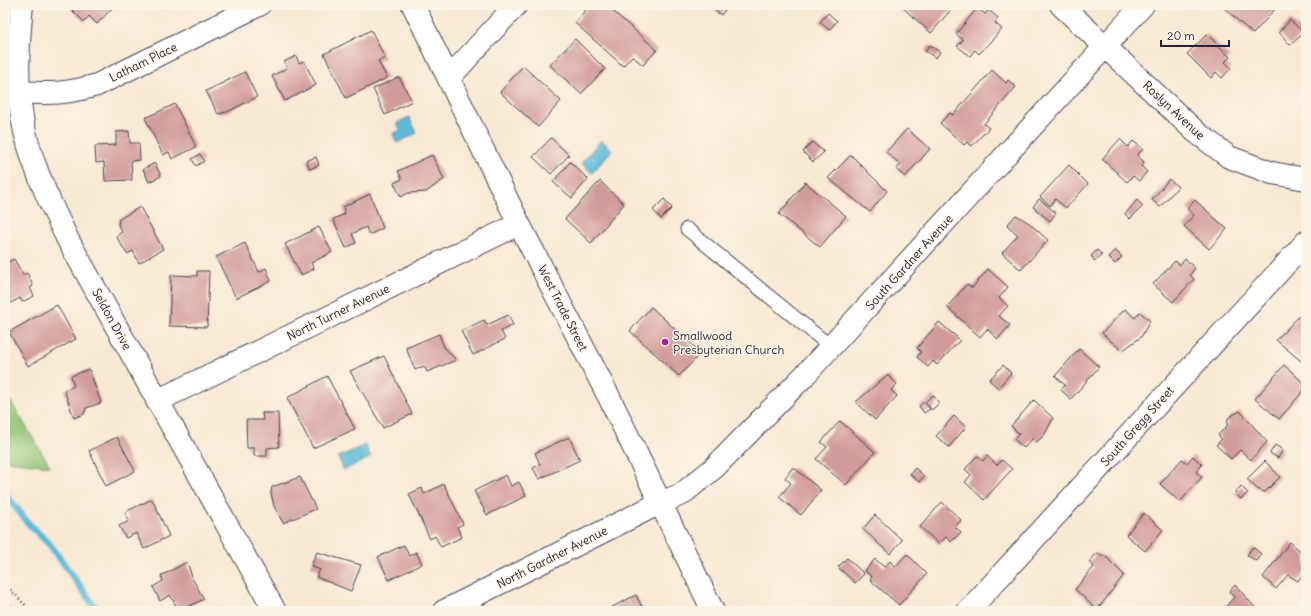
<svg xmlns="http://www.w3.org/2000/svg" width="1311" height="616" viewBox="0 0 1311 616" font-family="Delius,sans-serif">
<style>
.green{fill:#93c474;stroke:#5a7358}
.water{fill:#5cbbda;stroke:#3f6e8a}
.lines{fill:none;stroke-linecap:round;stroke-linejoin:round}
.stream{stroke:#5cbbda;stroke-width:7}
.building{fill:#d19b99}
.service-casing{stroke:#424052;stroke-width:15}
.minor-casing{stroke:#424052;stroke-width:24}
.path{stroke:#424052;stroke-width:2.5;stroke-dasharray:1 3;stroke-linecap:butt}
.service{stroke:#fff;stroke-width:13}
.minor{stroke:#fff;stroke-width:22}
.poi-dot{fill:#b5179e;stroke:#fcf5e5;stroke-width:1.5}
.labels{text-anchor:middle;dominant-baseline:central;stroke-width:3;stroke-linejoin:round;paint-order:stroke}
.street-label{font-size:12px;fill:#22223b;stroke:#fcf5e5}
.poi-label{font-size:12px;fill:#22223b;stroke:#fcf5e5;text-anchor:start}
</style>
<rect width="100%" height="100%" fill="#fcf5e5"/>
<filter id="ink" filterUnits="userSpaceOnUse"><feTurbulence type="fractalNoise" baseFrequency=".025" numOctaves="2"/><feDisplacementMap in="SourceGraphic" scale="8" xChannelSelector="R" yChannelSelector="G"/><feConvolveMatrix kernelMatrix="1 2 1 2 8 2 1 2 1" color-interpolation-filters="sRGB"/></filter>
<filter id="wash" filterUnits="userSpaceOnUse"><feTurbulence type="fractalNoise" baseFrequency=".012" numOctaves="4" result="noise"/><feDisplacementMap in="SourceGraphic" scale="16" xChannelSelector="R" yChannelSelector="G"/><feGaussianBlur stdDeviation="0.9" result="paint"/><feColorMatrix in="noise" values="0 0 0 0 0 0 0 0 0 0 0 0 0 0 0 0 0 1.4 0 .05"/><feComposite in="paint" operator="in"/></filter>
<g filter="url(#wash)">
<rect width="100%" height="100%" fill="#f8e9d3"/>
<path class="green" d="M5 392 50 466 5 461Z"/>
<path class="water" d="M409 117 417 133 397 143 393 134 400 130 397 123Z
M601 140 612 150 592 173 581 163Z
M365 445 371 457 344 470 338 457Z"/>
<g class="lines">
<path class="stream" d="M5 494 28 523 50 545 98 611"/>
</g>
<g id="blocks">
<path class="building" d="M67 5H115L97 24 89 16 84 22Z
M590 5H606L657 50 643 65 632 56 623 66 575 23Z
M713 5H729L721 15 711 7Z
M904 5H955L931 33 902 7Z
M1225 5H1270L1275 9 1253 34 1223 7Z
M977 8 985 14 989 10 998 18 995 23 1002 29 979 54 975 50 970 56 957 46 963 40 956 34Z
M828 13 837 21 829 30 820 22Z
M1290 20 1304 33 1290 45 1279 32Z
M371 30 385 58 378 61 387 78 346 98 324 54Z
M1207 34 1230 57 1225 62 1231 68 1222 78 1216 72 1211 78 1187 54Z
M575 39 605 69 581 94 550 65Z
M930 45 940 52 936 58 925 51Z
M296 56 299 63 304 61 316 85 285 101 272 76 287 68 284 62Z
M523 66 561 101 538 127 500 92Z
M992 70 1006 83 1008 80 1016 87 984 124 989 128 972 146 967 142 964 145 940 123 950 113 953 115Z
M245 72 257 97 227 112 218 114 206 91Z
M399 77 412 101 385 115 373 89Z
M175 104 196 147 172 159 169 152 163 155 145 118Z
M907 129 930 149 905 177 896 169 901 165 886 152Z
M129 131 130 143H139L140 160 131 161 132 180 105 181 104 162 96 163 95 146 116 145V132Z
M551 138 569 155 551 174 533 157Z
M1120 139 1128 147 1133 141 1143 149 1137 155 1144 162 1141 166 1147 172 1139 181 1133 176 1127 182 1102 159Z
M812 142 824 152 813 162 803 152Z
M200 154 204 161 196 166 192 159Z
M432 155 444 179 426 192 408 193 401 197 394 183 402 179 398 171Z
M851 155 887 191 870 212 828 178Z
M316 157 319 165 310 169 306 161Z
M570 162 588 179 572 198 553 182Z
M155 163 161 176 149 182 143 169Z
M1069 165 1088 184 1066 208 1055 199 1050 206 1040 197Z
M1169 179 1178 187 1160 207 1152 200Z
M600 181 624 204 591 243 565 219Z
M805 182 846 216 820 247 779 214Z
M370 194 383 228 369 235 366 227 352 234 356 243 346 248 333 219 345 214 343 207Z
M664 199 672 208 661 219 653 210Z
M1039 199 1056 213 1050 221 1033 207Z
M1137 200 1143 206 1130 219 1125 214Z
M1195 200 1227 229 1209 249 1184 226 1194 215 1187 209Z
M140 207 163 249 139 263 133 251 127 254 116 236 122 232 118 225 119 219Z
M1016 215 1029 223 1048 240 1021 270 1002 253 1018 235 1007 225Z
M319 227 332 252 311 263 314 269 301 275 285 244Z
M245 243 259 272 266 268 271 281 236 298 216 257Z
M1097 250 1102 255 1095 261 1091 256Z
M1115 250 1122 257 1115 264 1108 257Z
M14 259 23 275 27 273 33 286 30 288 34 296 22 302 20 298 9 304 5 296V264Z
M1185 259 1195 268 1190 275 1194 279 1173 302 1153 284 1175 261 1180 265Z
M988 269 1008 287 999 298 1008 306 999 316 1010 325 998 339 987 329 980 337 947 307 967 284 972 288Z
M197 271H209L207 327 169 326 171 275 197 276Z
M57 305 76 339 28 366 9 332Z
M651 307 701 353 679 376 630 331Z
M1125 309 1135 318 1140 312 1150 321 1141 337 1122 351 1102 333Z
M1306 309V365L1276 340Z
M508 315 513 325 501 331 505 339 473 355 461 331 484 320 487 325Z
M939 322 960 340 937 365 933 361 928 367 917 357 921 352 917 348Z
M439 334 444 347 456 360 427 372 424 366 415 370 406 348Z
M1079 349 1099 367 1071 399 1061 390 1065 385 1055 376Z
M384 356 412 414 383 428 350 371Z
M1003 365 1011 373 998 388 989 380Z
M1284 365 1306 385V388L1279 419 1255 399Z
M89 369 101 403 86 408 84 414 74 418 64 390 74 386 71 376Z
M887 375 897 384 891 390 897 396 875 420 856 402Z
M327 376 355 429 313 448 287 398Z
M933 395 939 403 932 410 925 402Z
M1034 400 1053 418 1045 434 1037 442 1033 438 1024 448 1014 439 1019 434 1011 426Z
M924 402 930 409 924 413 919 406Z
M1240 411 1267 442 1251 460 1240 450 1231 459 1216 445 1222 439 1218 435 1227 426 1228 418Z
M262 413H278L279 447 267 448V456H254V448H247L246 420H263Z
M954 416 966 427 949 447 936 436Z
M840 421 875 452 846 485 816 459 827 447 821 442Z
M117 437 135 471 106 486 89 451Z
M569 437 580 460 539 479 533 468 540 464 535 453Z
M1275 445 1283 450 1278 458 1270 453Z
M977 456 983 461 987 456 997 465 1002 460 1012 469 984 500 965 482 971 475 965 469Z
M1193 456 1202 465 1196 472 1202 477 1180 502 1160 484 1182 459 1187 463Z
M1265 461 1280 477 1265 492 1257 489 1247 479Z
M793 467 821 490 801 515 779 497 791 483 785 478Z
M915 468 924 476 919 482 910 474Z
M506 475 511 486 519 482 526 496 487 515 474 491Z
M300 477 316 509 283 523 274 506 271 493 272 487Z
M444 484 463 524 457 527 462 537 441 547 435 536 430 539 409 494 422 488 424 494Z
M1241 486 1248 493 1241 499 1235 493Z
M152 499 169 536 144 549 136 533 126 538 119 526 129 521 125 512Z
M942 502 961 520 955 527 961 532 951 542 946 537 939 544 920 527Z
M1144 513 1163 530 1145 551 1126 535Z
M875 515 902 540 890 554 863 529Z
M1290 542 1306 556V570L1298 581 1288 575 1276 589 1263 577Z
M404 545 409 556 416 552 422 564 389 580 378 557Z
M1253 547 1261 554 1256 561 1247 555Z
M317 552 361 565 351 591 316 577 320 570 311 566Z
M1097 553 1106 557 1124 575 1097 610 1075 589 1094 567 1089 562Z
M907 554 927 574 899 605 870 580 872 577 865 571 875 559 884 567 890 561 895 567Z
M847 558 864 574 855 583 838 567Z
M187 562 193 580 204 599 179 611 170 595 160 601 153 587 163 581 161 576Z
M1235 585 1258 611H1222L1234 597 1229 592Z
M636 595 644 611H604Z
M5 603 12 611H5Z"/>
</g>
</g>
<g filter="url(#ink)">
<use href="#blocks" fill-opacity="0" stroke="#424052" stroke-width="1"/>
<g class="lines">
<defs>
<path id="service" d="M687 229 831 347"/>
<path id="minor" d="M22 5C18 47 15 91 25 132 34 170 51 205 68 240L275 611
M413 5 519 224 609 397 713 611
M1061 5 1196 132 1229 157 1272 173 1306 179
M449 78 516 5
M19 92C51 94 66 94 97 85L259 5
M157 401 519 224
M444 611 660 503 682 494 714 468 804 376 1143 5
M968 611 1306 242"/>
</defs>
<use href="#service" class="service-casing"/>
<use href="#minor" class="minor-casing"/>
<path class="path" d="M5 584 31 611"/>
<use href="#service" class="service"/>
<use href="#minor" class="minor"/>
</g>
</g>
<circle class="poi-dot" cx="665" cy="342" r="4"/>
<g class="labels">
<g class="street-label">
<text transform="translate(143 62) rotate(-26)">Latham Place</text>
<text transform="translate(1174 110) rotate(43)">Roslyn Avenue</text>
<text transform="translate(909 262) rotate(-48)">South Gardner Avenue</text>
<text transform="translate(563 308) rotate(63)">West Trade Street</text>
<text transform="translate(338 312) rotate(-26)">North Turner Avenue</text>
<text transform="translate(112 319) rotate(61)">Seldon Drive</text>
<text transform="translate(1137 426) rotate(-48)">South Gregg Street</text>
<text transform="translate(552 557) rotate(-27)">North Gardner Avenue</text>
</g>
<g class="poi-label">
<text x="673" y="335">Smallwood<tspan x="673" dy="14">Presbyterian Church</tspan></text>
</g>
</g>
<rect width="1311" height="616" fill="none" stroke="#fcf5e5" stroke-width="20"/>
<path d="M1161 40v6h68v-6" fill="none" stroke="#22223b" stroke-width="2"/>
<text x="1167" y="40" font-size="12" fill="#22223b" stroke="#fcf5e5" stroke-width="3" paint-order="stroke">20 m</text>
</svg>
